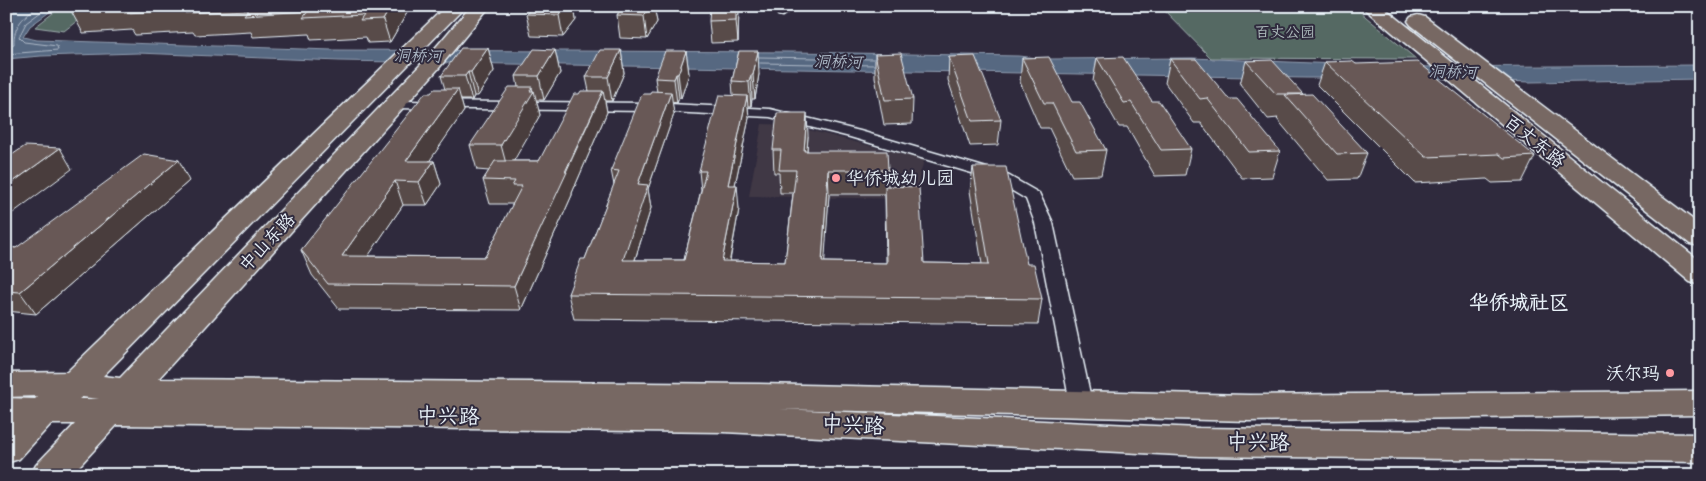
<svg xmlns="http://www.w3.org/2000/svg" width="1706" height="481" viewBox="0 0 1706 481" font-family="Caveat,'LXGW WenKai TC',sans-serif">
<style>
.built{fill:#403844}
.green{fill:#546963;stroke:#9eadae}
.water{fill:#566781;stroke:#909eb1}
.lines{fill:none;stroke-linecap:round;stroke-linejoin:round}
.shore{stroke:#aebac8;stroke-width:1}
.street-casing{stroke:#e8f1f8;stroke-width:3}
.primary-casing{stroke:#e8f1f8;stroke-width:3}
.street{fill:#2f2a3d;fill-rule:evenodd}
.primary{fill:#776864;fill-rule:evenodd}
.wall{fill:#594c4a;stroke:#e8f1f8;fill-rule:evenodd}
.shaded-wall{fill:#493e3c;stroke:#e8f1f8}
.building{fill:#685856;stroke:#e8f1f8}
.poi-dot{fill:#ff9aa2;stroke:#2f2a3d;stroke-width:2}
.labels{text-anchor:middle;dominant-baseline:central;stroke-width:4;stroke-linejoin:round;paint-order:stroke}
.far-park-label{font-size:15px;fill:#adbbbc;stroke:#2f2a3d}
.far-water-label{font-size:16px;font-style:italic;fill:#aebac8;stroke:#2f2a3d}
.street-label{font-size:18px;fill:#e8f1f8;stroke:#2f2a3d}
.poi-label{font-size:18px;fill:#e8f1f8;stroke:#2f2a3d;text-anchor:start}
.quarter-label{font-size:20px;font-weight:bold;fill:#e8f1f8;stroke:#2f2a3d}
.near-street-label{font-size:21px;fill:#e8f1f8;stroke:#2f2a3d}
</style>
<rect width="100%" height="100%" fill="#2f2a3d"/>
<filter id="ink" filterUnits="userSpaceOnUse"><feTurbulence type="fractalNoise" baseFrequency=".02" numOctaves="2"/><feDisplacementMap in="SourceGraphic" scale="10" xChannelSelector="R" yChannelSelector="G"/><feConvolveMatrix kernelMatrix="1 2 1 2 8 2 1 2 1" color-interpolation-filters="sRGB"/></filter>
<g filter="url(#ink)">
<path class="built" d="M762 124 790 125 924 160 914 199 749 196Z"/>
<path class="green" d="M62 6H96L64 31 35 27Z
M1160 6H1353L1416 59 1211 58Z"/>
<path class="water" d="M6 6H58L30 26 23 37 37 40 332 50 795 52 1018 56 1048 59 1192 58 1408 67 1700 65V79L1530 82 1423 78H1307L340 61 138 53 41 56 6 59Z"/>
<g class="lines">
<path class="shore" d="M6 47 14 44C13 26 24 16 38 6
M6 54 58 50 57 46 24 42 19 37 26 23 49 6
M759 57 874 59
M760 63 874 65"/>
<defs>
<path id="street" d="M776 6H788V12L782 16 778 15Z
M395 101 649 103 770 109 860 131 1004 173 1039 193 1053 223 1092 403 1089 409 1081 411 1073 409 1070 403 1035 223 1026 199 992 179 850 137 770 117 649 111 390 108 388 105 390 102Z"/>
<path id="primary" d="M446 6H466L103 376 120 378 425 60 471 6H490L439 68 158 379 760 384 1249 395 1700 391V415L1249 421 780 409 1199 428 1700 434V462L1199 456 723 432 117 425 71 475H31L36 465 75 424H51L19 459 6 463V427L9 424H6V398L35 399 38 396 6 397V373L67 372ZM82 397 99 399H79Z
M1361 6H1382L1700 261V285L1690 282Z
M1418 15 1425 17 1700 225V246L1690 244 1411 25 1408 21 1411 17Z"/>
</defs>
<use href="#street" class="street-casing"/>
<use href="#primary" class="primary-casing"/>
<use href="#street" class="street"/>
<use href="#primary" class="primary"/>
</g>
<path class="wall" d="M76 6H411L390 42 368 43 366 37 311 40 309 34 253 37 251 32 195 35 193 32 135 35 132 30 83 33 71 11Z
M534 6H574L576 20 563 37 531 36 526 14Z
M623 6H654L657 22 647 39 620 38 617 15Z
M739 6 738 42 711 43 709 21Z
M488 48 494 71 478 96H474L472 100H461L464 111 429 161H434L441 184 427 205H403L368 256 485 257 513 204H490L483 180 489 171 477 170 470 145 518 87 516 76 555 50 560 73 544 100H536L540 115 513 161H539L579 94 589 91 586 77 621 50 624 73 612 101H605L607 112 572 193V195L521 310 339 309 312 275 301 250 431 93 445 89 441 76Z
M686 51 689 74 681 98H679L677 103 672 102 674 114 648 189 651 208 635 260H684L701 190 699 171 733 95 732 81 739 51 759 74 755 99H752L751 106H748L749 118 735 185 739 209 730 261 785 262 793 193H780L779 173H774L773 150 808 136 807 151 888 170V186L924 263 982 264 970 191 973 167 1027 264 1042 299 1038 324 574 319 568 294 585 259 614 185 611 170 650 94 657 92 655 78ZM829 194H885L886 263 824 262Z
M875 54 913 99 912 124 884 125 875 77Z
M949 57 1001 120 998 145 970 146 948 80Z
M1022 58 1072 102 1106 150 1101 175 1072 176 1049 128H1040L1020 82Z
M1097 58 1152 101 1191 149 1185 175 1155 176 1127 127H1119L1093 81Z
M1170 59 1229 99 1280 151 1272 177 1242 178 1201 123H1194L1165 83Z
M1246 61 1303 94 1302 95 1367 153 1357 179 1328 180 1277 119 1278 118 1268 119 1240 84Z
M1325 62 1356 64 1535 156 1522 182 1492 183 1487 179 1415 183 1317 85Z
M189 181 36 314 6 311V247L16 248Z"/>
<path class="shaded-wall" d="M391 6H411L390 42 383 20Z
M566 6H574L576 20 563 37 559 15Z
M650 6H654L657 22 647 39 644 16Z
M736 6H739L738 42 736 20Z
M488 48 494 71 478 96 471 72Z
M555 50 560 73 544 100 539 76Z
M621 50 624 73 612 101 608 77Z
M686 51 689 74 681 98 678 74Z
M758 51 759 74 755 99 753 75Z
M468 72 474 96 472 100 465 76Z
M676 74 679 98 677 103 674 79Z
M751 75 752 99 751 106 749 82Z
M532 87 533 93 534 91 540 115 508 171 501 145Z
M458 89 464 111 415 182 406 161Z
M603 91 607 112 572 193V195L521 310 514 286Z
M671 92 674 114 648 189 651 208 627 285 623 260 638 184Z
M747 96 749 118 730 209 728 185Z
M807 113 808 136 805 174 804 151Z
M60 148 72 169 6 218V187Z
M179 160 189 181 36 314 20 292Z
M434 161 441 184 427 205 419 182Z
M828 170 829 194 823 287 822 262Z
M395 181 403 205 352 280 342 256Z
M737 185 739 209 725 286 722 261Z"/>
<path class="building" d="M76 6H391L383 20 360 21 364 15 303 18 308 11 244 15 248 10 185 13 188 10 124 13 130 8 71 11Z
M534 6H566L559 15 526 14Z
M623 6H650L644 16 617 15Z
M710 6H736V20L709 21Z
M461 48H488L471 72H468L465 76H441Z
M534 49 555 50 539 76H516Z
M600 50H621L608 77H586Z
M665 51H686L678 74H676L674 79 655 78Z
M739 51H758L753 75H751L749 82 732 81Z
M901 53 913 99 885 100 875 54Z
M975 56 1001 120 972 121 949 57Z
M1049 57 1072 102H1080L1106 150 1076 151 1052 103H1044L1022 58Z
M1123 57 1152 101H1159L1191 149 1161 150 1131 102 1124 103 1097 58Z
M1170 59H1196L1229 99H1237L1280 151 1249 152 1207 98 1200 99Z
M1272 60 1303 94H1276L1246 61Z
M1352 61 1356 64 1418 62 1535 156 1504 158 1499 154 1426 157 1325 62Z
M509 87H532L530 91H534L501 145H470Z
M434 89H458L406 161H434L419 182 395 181 342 256 485 257 522 186H512L515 181 483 180 495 161H539L574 94H579L581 91H603L565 172H567L514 286 328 284 301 250 425 93H431Z
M651 91 671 92 638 184 648 185 623 260H684L706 171H699L719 95 747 96 728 185H737L722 261 785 262 796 170H779L781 150H773L777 113H807L804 151H887L888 170H828L822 262 887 263 885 186 919 187 924 263 989 264 973 167H1006L1027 264H1034L1042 299 568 294 581 259H585L619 171 611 170 642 94H650Z
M1312 94 1367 153 1337 154 1285 95Z
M25 146 60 148 6 187V159Z
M144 154 179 160 20 292 6 291V247L16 248Z"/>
</g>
<g class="poi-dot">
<circle cx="836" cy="178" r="5"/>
<circle cx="1670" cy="373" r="5"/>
</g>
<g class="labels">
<g class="far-park-label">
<text x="1285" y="32">百丈公园</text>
</g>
<g class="far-water-label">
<text transform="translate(418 56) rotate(1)">洞桥河</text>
<text transform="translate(838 62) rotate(1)">洞桥河</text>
<text transform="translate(1453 72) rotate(2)">洞桥河</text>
</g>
<g class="street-label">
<text transform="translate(1535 141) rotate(39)">百丈东路</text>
<text transform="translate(267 242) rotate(-47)">中山东路</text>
</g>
<g class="poi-label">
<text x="846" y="178">华侨城幼儿园</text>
<text x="1660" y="373" text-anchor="end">沃尔玛</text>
</g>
<g class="quarter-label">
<text x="1519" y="302">华侨城社区</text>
</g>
<g class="near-street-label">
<text transform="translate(448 416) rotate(1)">中兴路</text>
<text transform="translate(853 425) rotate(3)">中兴路</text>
<text transform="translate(1258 442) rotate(1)">中兴路</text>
</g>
</g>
<rect width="1706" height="481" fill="none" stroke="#2f2a3d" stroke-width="25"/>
<rect x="12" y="12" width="1681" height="456" fill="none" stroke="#e8f1f8" stroke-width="2" filter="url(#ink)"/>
</svg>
